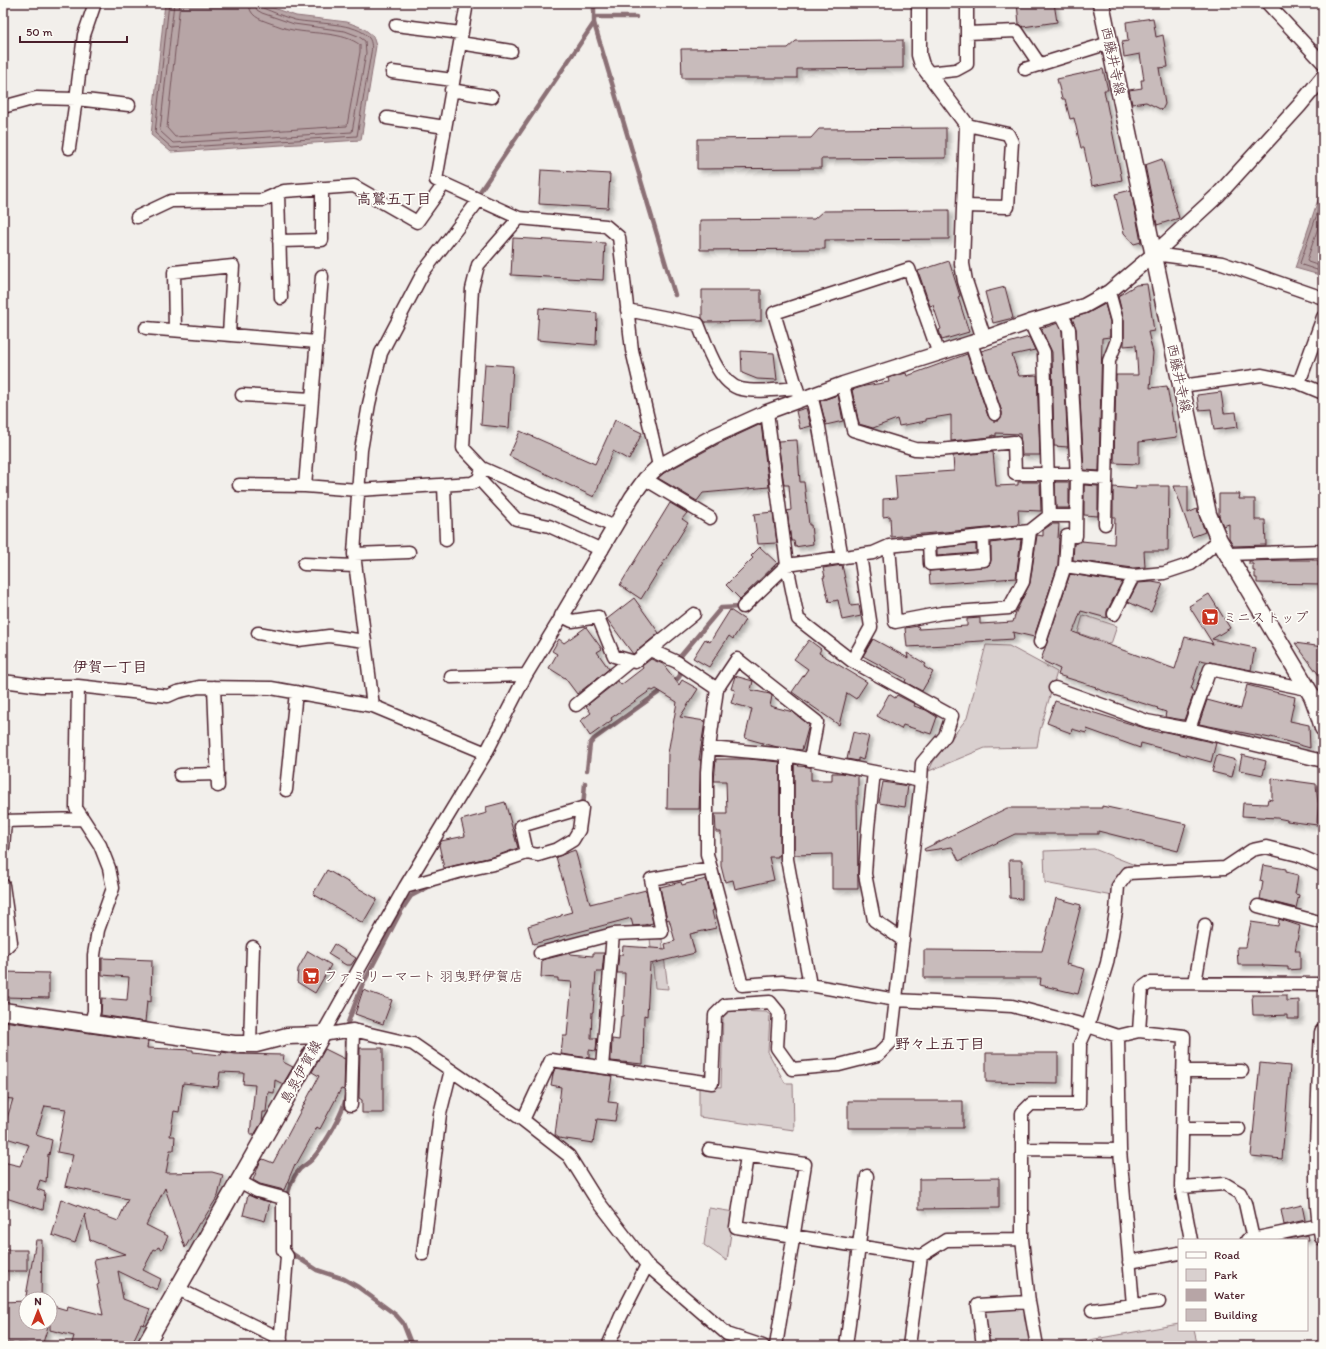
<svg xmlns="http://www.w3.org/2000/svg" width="1326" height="1349" viewBox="0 0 1326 1349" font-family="Itim,'Klee One',sans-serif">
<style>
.green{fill:#d9d0cf;stroke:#92787d}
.water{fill:#b7a5a6;stroke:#8b6f75}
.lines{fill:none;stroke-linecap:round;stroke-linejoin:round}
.shore{stroke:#76555c;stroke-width:1}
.stream{stroke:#8b6f75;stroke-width:4.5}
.building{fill:#c8bbbb;stroke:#4a1f2b;filter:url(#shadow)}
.minor-casing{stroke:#4a1f2b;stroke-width:15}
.tertiary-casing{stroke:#4a1f2b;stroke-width:17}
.secondary-casing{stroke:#4a1f2b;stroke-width:19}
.minor{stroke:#fdfcf7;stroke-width:12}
.tertiary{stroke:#fdfcf7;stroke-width:14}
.secondary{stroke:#fdfcf7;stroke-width:16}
.labels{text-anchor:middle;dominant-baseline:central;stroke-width:3.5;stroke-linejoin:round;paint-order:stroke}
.street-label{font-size:14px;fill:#4a1f2b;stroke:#fdfcf7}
.poi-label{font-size:14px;fill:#4a1f2b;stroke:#fdfcf7;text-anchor:start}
.neighbourhood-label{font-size:15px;font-weight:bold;fill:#4a1f2b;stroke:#fdfcf7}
</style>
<defs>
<filter id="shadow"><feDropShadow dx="3.5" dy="3.5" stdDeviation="2" flood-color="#0004"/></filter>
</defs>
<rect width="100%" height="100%" fill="#f2efeb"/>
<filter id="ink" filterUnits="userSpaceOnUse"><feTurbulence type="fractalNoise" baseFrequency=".025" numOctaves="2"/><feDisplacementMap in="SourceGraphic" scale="8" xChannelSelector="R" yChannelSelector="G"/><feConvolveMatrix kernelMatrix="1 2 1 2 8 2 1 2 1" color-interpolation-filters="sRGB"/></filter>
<g filter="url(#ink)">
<path class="green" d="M1083 615 1117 626 1111 644 1078 633Z
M986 645 1009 646 1057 672 1040 730 1037 747 985 748 929 771 933 762 967 718Z
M1094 849 1140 867 1112 896 1045 883 1044 851Z
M650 938 662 939 668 989 655 988Z
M730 1011 766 1012 770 1015 768 1052 785 1083H793L794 1130 699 1117V1085L721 1087 723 1017Z
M709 1208 734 1212 727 1261 704 1245Z
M1025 1307 1032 1346H988L983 1309Z
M1179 1324V1330H1194L1197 1343H1323V1346H1056Z"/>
<path class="water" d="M165 3H259L296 16 347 22 363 28 373 36 376 46 361 140 171 152 151 135Z
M1323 185V276L1295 268Z"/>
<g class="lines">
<path class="shore" d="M169 3 155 133 172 148 357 136 371 53C372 49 372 42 369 38 358 22 314 24 295 20 284 17 273 12 263 8L260 6V3
M174 3 160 131 173 143 352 132 366 53 365 41 358 36 345 31 294 24 262 13 257 10 255 3
M180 3 167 128 175 137 347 126 360 52V45C344 32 313 34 293 30 285 29 277 25 270 23 259 19 249 16 249 3
M1323 197 1300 263 1302 265 1323 272
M1323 213 1307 260 1308 262 1323 267"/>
<path class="stream" d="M594 3V23L675 295
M594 17H636
M481 190 594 23
M679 658 721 608 741 607
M671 684C676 680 682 677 680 670
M587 770 590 744 594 739 665 688
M583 808 585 783
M347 1025 361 988 401 911 411 896 434 884
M346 1081V1038
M287 1201C288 1190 292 1177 300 1169 304 1165 311 1162 314 1157 325 1144 344 1112 346 1096
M288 1251 317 1270 344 1279 358 1287 396 1315 403 1323 412 1346"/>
</g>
<path class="building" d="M1017 3H1054L1057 22 1023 27 1019 24Z
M1153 18 1156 37 1163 35 1168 67 1159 68 1165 104 1162 110 1146 102 1132 104 1129 90 1142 88 1141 80H1144L1140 54 1124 57 1122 42 1128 41 1126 22Z
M903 40V68L797 69V78H682L681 49 788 48 796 41Z
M1103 69 1108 90H1104L1122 180 1092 186 1084 148H1081L1074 118 1070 119 1065 99H1062L1057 79Z
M946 128V158L821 159V168L697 169V139L811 138 819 129Z
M1162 159 1179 218 1157 225 1145 165Z
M541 170 610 174 608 208 539 204Z
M1131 190 1141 242 1134 244 1124 233 1115 194Z
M949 210V239L825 240V249L700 250V220L814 219 823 211Z
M513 238 605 243 603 280 511 275Z
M949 261 960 296 958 297 969 332 942 340 939 330 941 329 933 305 930 306 918 271Z
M1147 284 1154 331 1148 332 1153 353 1150 388 1167 386 1173 422 1175 421 1177 437 1139 442V464L1114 463 1116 375H1138L1136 345 1124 346V321L1118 296 1136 285Z
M1005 287 1013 318 993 323 985 292Z
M702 290H761V321L705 322 702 318Z
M1105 304 1110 322V337L1102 338 1099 471 1084 470 1076 329 1072 318 1088 313Z
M539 308 597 313 596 345 537 340Z
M1058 323 1062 331 1068 447 1054 446 1052 352 1041 329Z
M1029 337 1035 350 1012 355 1019 376 1037 375 1040 455H1022L1020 434 996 433V436L992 435V437L951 441V415L926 419V421L899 426 897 419 873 428 859 424 852 390 865 386 889 382 888 378 906 373 907 376 967 354 988 416 993 421H998L1002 416V412L981 351Z
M741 351 774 353 777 380 757 379 742 373Z
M485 364 513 366 509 428 481 425Z
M1221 392 1224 413 1236 412 1238 427 1214 430 1211 409 1199 410 1197 395Z
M838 395 843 421 826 425 820 401Z
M806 408 811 426 800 429 796 411Z
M615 420 642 433 629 460 613 451 594 497 509 456 520 431 595 464Z
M761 424 769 487 703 493 697 501 658 478 664 473 718 444Z
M797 440 800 482H804L809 525H811L813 544 795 547 794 541H791L787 511 791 510 789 485H784L778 441Z
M993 452 996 486 1018 485V482H1040L1041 511 1018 510 1019 525 891 537 890 516 883 517V499L897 498 895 475 954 471 953 456Z
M1055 482H1069V508H1056Z
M1084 485 1098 486V516L1084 515Z
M1136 486H1169L1168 551H1144L1145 567 1133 568 1073 560 1074 544 1081 541 1114 544 1115 517H1113V487L1136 489Z
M1174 486H1188V513L1197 509 1205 532 1192 537Z
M1219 494H1240L1239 499H1255V520H1265L1266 545 1234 546 1229 538V524L1223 526 1219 516Z
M670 503 687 513 682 519 688 523 641 599 620 585Z
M773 512 777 543 758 544 754 514Z
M1052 524H1059L1058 538 1059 539 1058 565 1034 637 1013 632 1014 639 965 642V644L907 647 905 628 918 626 919 629 967 626V619L980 618V624L1013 622 1016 612 1030 583 1037 535 1043 536V530Z
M1021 539 1016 578 930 584 929 571 988 566 990 564 991 560V543Z
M976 544V553L937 556V548Z
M760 547 777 563 740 599 726 585 753 558 751 556Z
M1287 560H1318V566H1323V584L1257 583V578H1255V571H1253V564H1249V561Z
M842 565 851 606 859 605 861 616 842 620 838 600 829 602 823 577H825L823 568Z
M1070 574 1122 582 1107 611V618L1081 611 1073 632 1175 669 1185 637 1213 644 1189 606 1209 594 1230 628 1212 639 1255 648 1251 670 1200 660 1191 689 1194 693 1184 720 1165 717 1166 712 1157 709 1158 708 1109 693 1095 688 1096 687 1058 675 1060 669 1041 660Z
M1152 582 1163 584 1151 612 1128 602 1138 583Z
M634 598 659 633 633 654 607 619Z
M730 610 745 620 733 639 729 636 709 667 693 658 705 639 710 642Z
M586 627 602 649 597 652 609 669 577 694 565 678 549 668 557 654 552 651 559 639 564 643Z
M873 639 908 658 907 653 926 664 924 667 933 672 922 691 905 682 906 679 863 656Z
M809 640 821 649 819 653 867 682 856 699 847 693 839 725 792 692 808 669 794 659Z
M1295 643 1323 647 1319 675Z
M651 659 663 664 679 685 682 680 698 689 680 717 705 721 699 760H701L699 809H667L668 753 677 702 656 689 653 691 651 690 611 718 612 720 590 736 580 721 591 713 586 706 618 681 621 685 643 668 642 666Z
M735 676 753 681 751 690 770 694 772 696 770 706 793 712 809 725 802 750 777 747 745 738 752 709 731 703 735 690 731 689Z
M1247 685 1295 697 1290 721 1309 725 1310 748 1271 737 1270 738 1199 724 1207 700 1241 709Z
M889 694 895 698 897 695 915 704 914 706 926 710 937 717 931 734 903 725 901 729 877 716Z
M1055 701 1161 733V731L1216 743 1211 762 1141 743 1140 748 1087 729 1086 733 1072 729 1071 733 1060 729V728L1047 723Z
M853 732 869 736 863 760 858 758V761L847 759Z
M1217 755 1236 760 1232 777 1212 772Z
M1242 755 1266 761 1263 775 1239 770Z
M716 759H749L780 762V855H778V857H769L774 880 735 889 733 880 725 882 721 866V832H716L715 814H727L726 781H714Z
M794 764 799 765 798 766 811 767V780H832V773H842L858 776V795H857L858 889H832V854L794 855Z
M1272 778 1316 784 1318 804 1317 825 1287 821V820L1277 818 1242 816 1243 803 1267 804 1268 799 1272 800Z
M883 782 908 786 905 807 879 803Z
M505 802 518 848 496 856 444 868 439 845 441 841 465 836 461 820 487 813 486 807Z
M1102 806 1186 824 1178 851 1098 831V834H1015L959 861 952 847 925 851 924 849 1007 808H1102Z
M575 850 590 904 646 890 653 923 644 925 633 926 631 918 533 944 528 926 561 916V915L572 912 556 857Z
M1009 860H1022V899L1010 898Z
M1263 865 1286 869V872L1298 875 1295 894 1299 895 1296 908 1260 899 1263 882 1260 881Z
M327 870 377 899 363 923 313 894Z
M706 879 714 910 712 911 716 928 690 934 695 953 650 964 647 1016 644 1015 643 1064 611 1061 612 1039 619 1040 621 1016H623L625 973H617L619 955H622L623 946 666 949 665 944 675 941 669 919 667 920 660 887 681 882 682 885Z
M1056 898 1081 905 1066 964 1085 969 1078 994 1040 985 1041 978H924V950L1042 951Z
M1279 919 1300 926 1295 951H1300V969L1288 970V967L1263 966V965H1238L1237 947H1246L1251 922 1278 926Z
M334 944 356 958 351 965H346L328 954Z
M308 951 331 965 315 993 297 982 298 969Z
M570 953V954L593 956V953H604L602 972H596L593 1012H592L591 1038H597L596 1051 589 1050V1058L561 1054 563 1036H567L572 982 558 981V978L541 977 542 960Z
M102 958 152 960 151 1002 147 1001 145 1022 101 1015 102 998 127 1000 129 977 102 975Z
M3 972 49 973V998L3 997Z
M363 990 392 1000 383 1024 355 1014Z
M1252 995H1286V1001L1299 1000V1019H1287V1015L1265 1016V1015H1253Z
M3 1021 148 1041 147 1048 193 1050V1052L221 1055 222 1052 234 1054 284 1055 283 1062 293 1067 283 1084 275 1080 274 1093 268 1092 266 1112H263L262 1122 254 1135H250L255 1085 243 1084 244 1073 220 1072 218 1087 183 1083 179 1112 174 1111 170 1136H175L174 1150H170L166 1173 212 1172 223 1175 218 1196 201 1223H199L185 1248 165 1188 146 1225 168 1236 162 1249 158 1247 156 1250 154 1249 143 1270 161 1279 157 1290 118 1271 123 1299 150 1309 144 1325 141 1324 131 1346H71L74 1336 50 1330V1305L67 1310 68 1306 103 1315 97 1285 99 1284 94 1260 125 1254 90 1240 85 1214 75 1243 52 1235 58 1215H57L61 1199 118 1221 128 1199 65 1186 73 1155 57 1152 66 1109 45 1106 36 1135 52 1140 49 1155 48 1154 46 1182 40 1180 37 1189 45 1192 43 1210 3 1197V1162L20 1166 29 1145 3 1137V1131L13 1099 3 1098Z
M360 1048H383V1113H362V1100L359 1098Z
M325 1049 345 1059 344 1090 341 1089 320 1129 317 1127 296 1165 295 1164 284 1190 260 1184 253 1180 260 1162 263 1159 273 1163 319 1076 312 1072Z
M986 1053H1058V1083L986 1082Z
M1260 1063 1290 1066 1282 1159 1251 1156Z
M555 1068 612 1076 608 1102 618 1103 615 1121 597 1119 593 1143 559 1138 555 1135 561 1087 551 1085 553 1074Z
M848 1101H963V1128H848Z
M999 1178V1208L919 1209V1179Z
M248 1195 255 1198 270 1202 265 1221 243 1215Z
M1302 1205 1305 1220 1284 1225 1281 1210Z
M1308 1235 1309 1240H1287V1239Z
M36 1240H42L41 1299 26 1296Z
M3 1250H27V1271H3Z
M26 1301V1323H49L42 1346H34L26 1344 3 1343V1302Z"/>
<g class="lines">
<defs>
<path id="minor" d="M467 3 436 180 519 218
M1267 3 1323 63
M396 25 461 33
M967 33 1017 31 1040 65
M460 43 511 51
M1025 69 1109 43
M392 72 453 80
M927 73 956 70 967 64V3
M451 90 492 97
M3 107 36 98 76 99 84 35 95 3
M387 118 445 127
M69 148 76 99 129 105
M278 193 281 298
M964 206 1008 207 1012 142 1008 134 967 125
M137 217 171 201 263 200 284 191 354 186 417 222 444 184
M279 241 322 240V188
M1154 254 1222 263 1323 298
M627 310 698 324C706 343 718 384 741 389 758 393 780 389 797 388
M146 328 317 342
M175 330 174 272 233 266 229 334
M971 343 995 414
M1299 383 1323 317
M843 384 853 430 915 449 940 450 1014 442 1015 474H1072L1079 477 1106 479
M1181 386 1262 375 1299 383 1323 393
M242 395 312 399
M811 395 819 427 842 558
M800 399 774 313 909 269 939 354
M479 479 516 519 549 526 602 550
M645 479 710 518
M239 485 305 486 358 490 472 483 479 479 482 468
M444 485 446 540
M305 486 322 276
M1049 516H1076
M1105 524 1109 361 1117 340V321L1109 292
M615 527 482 468 463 448 472 289 478 265 519 218 606 226 619 237 632 350 659 466
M929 542 930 564 984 560 983 536
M889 546 895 622 942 613 1009 608 1023 582 1030 531
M354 554 409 552
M1228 554 1323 551
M304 564 355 566
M1065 566 1133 576 1164 573 1191 564 1219 540
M743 607 787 565 873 553 889 546 1030 531 1049 516 1044 352 1030 322
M1114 614 1133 576
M258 633 298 640 329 636 365 641
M1040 642 1065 566 1067 536H1076L1077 476 1069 329 1061 313
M650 650 677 662 717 689
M852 661 871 627 860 555
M451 677 526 675
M3 681 41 686H78L168 696 177 692 199 687 271 688 373 706 486 753
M78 686 76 808 100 845 109 868 113 888 98 930 94 955V1011L91 1023
M214 687 218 786
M1055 688 1147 721 1189 729 1323 761
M576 705 630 661
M373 706 354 554 361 450 369 404 381 353 424 271 479 200
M1189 729 1210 669 1307 689
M709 748 787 755 921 781
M787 755V859L810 985
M810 760 817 722 737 659 717 689 709 748 707 772V854L742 985 782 982 810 985 896 1000 1012 1006 1088 1026 1118 1036 1139 1031 1184 1036 1181 1187 1191 1240
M874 772 868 828 865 874 874 920 903 940
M180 775 218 774
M286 790 296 692
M582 808 579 830 573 840 558 849 538 855 527 853 521 826Z
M3 821 83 819
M3 848 5 821
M3 885 11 942 3 950
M405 887 458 872 498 863 527 853
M1258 906 1323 923
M540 953 613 934 662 932 651 879 711 868
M1195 983 1205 925
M1139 1031 1142 988 1149 983 1323 984
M322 1035 405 887 486 753 526 675 562 616 572 621 598 617 614 656 635 662 694 614
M322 1035 353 1030 413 1044 523 1120 569 1156 594 1196 647 1265 727 1334 763 1346
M1118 1036 1120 1150 1133 1305
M250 1044 253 947
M602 1067 613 934
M1183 1071H1242
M351 1105 353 1030
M523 1120 551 1060 712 1083 715 1015 725 1005 770 1002 779 1013 777 1048 792 1069 839 1065 878 1055 891 1042 921 781 922 763 945 736 952 716 852 661 798 619 787 565 767 412
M1182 1129H1239
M1022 1149 1120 1150
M709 1150 805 1164 776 1346
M747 1156 736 1227 921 1256
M239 1181 257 1191 283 1198V1250L287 1256 280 1346
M1181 1187 1225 1184 1240 1193 1245 1203 1253 1239
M1247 1240 1320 1225
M423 1254 440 1114 451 1070
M1129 1262 1179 1253
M178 1289 281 1339
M1092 1310 1159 1302
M608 1346 621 1316 647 1265
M846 1346 859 1246 867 1176
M909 1346 921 1256 946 1240 1022 1239
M983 1346 978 1305 1029 1302
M1037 1346 1029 1302 1022 1239V1113L1031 1104H1079L1080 1044 1088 1026 1107 963 1116 912 1118 886 1128 873 1225 868 1252 850 1266 847 1298 855 1323 866"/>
<path id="tertiary" d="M919 3V55L922 65 967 125 962 264 965 281 984 339
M562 616 632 497 645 479 659 466 714 436 767 412 843 384 971 343 1030 322 1084 306 1109 292 1154 254 1218 195 1299 106 1323 77"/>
<path id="secondary" d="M1101 3 1208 514 1219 540 1312 696 1318 712 1323 728
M3 1011 234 1044H256L287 1036 322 1035
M1323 1032C1321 1071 1319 1110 1318 1149 1318 1178 1317 1207 1323 1237
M145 1346 322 1035"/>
</defs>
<use href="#minor" class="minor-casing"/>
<use href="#tertiary" class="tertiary-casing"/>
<use href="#secondary" class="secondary-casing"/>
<use href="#minor" class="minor"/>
<use href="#tertiary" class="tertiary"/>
<use href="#secondary" class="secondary"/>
</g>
</g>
<defs>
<symbol id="supermarket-square" viewBox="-11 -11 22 22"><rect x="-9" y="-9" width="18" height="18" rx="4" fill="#c8321e" stroke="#fdfcf7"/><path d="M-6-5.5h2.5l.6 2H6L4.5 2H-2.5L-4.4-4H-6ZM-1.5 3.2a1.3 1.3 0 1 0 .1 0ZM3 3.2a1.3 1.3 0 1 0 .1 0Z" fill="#fff"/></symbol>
</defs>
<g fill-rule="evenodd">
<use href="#supermarket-square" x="1200" y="607" width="20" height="20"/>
<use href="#supermarket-square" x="301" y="966" width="20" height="20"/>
</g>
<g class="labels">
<g class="street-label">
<text transform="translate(1113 61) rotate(78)">西藤井寺線</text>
<text transform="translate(1179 378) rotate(78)">西藤井寺線</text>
<text transform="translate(301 1072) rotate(-61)">島泉伊賀線</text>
</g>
<g class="poi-label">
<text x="1223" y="617">ミニストップ</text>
<text x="324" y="976">ファミリーマート 羽曳野伊賀店</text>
</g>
<g class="neighbourhood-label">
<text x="394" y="199">高鷲五丁目</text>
<text x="110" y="667">伊賀一丁目</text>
<text x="940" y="1044">野々上五丁目</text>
</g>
</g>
<rect width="1326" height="1349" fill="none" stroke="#fdfcf7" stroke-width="16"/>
<rect x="8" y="8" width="1310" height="1333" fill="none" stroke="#4a1f2b" stroke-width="1.5" filter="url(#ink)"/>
<rect x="1178" y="1239" width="130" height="92" fill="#fdfcf7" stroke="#b5a4a5"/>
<rect x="1186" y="1252" width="20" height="6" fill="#fdfcf7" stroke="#b5a4a5"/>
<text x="1214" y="1259" font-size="12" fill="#4a1f2b">Road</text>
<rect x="1186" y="1269" width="20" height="12" fill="#d9d0cf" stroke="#b5a4a5"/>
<text x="1214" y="1279" font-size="12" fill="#4a1f2b">Park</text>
<rect x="1186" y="1289" width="20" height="12" fill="#b7a5a6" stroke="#b5a4a5"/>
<text x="1214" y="1299" font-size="12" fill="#4a1f2b">Water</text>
<rect x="1186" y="1309" width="20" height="12" fill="#c8bbbb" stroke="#b5a4a5"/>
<text x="1214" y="1319" font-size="12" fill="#4a1f2b">Building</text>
<g transform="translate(38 1311)"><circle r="19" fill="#fdfcf7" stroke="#b5a4a5"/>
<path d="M0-3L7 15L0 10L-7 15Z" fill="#c8321e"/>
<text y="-6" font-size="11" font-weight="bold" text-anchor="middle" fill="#4a1f2b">N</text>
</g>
<path d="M20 36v6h107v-6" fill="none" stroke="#4a1f2b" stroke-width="2"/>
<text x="26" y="36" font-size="12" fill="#4a1f2b" stroke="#fdfcf7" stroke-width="3" paint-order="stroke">50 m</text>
</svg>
